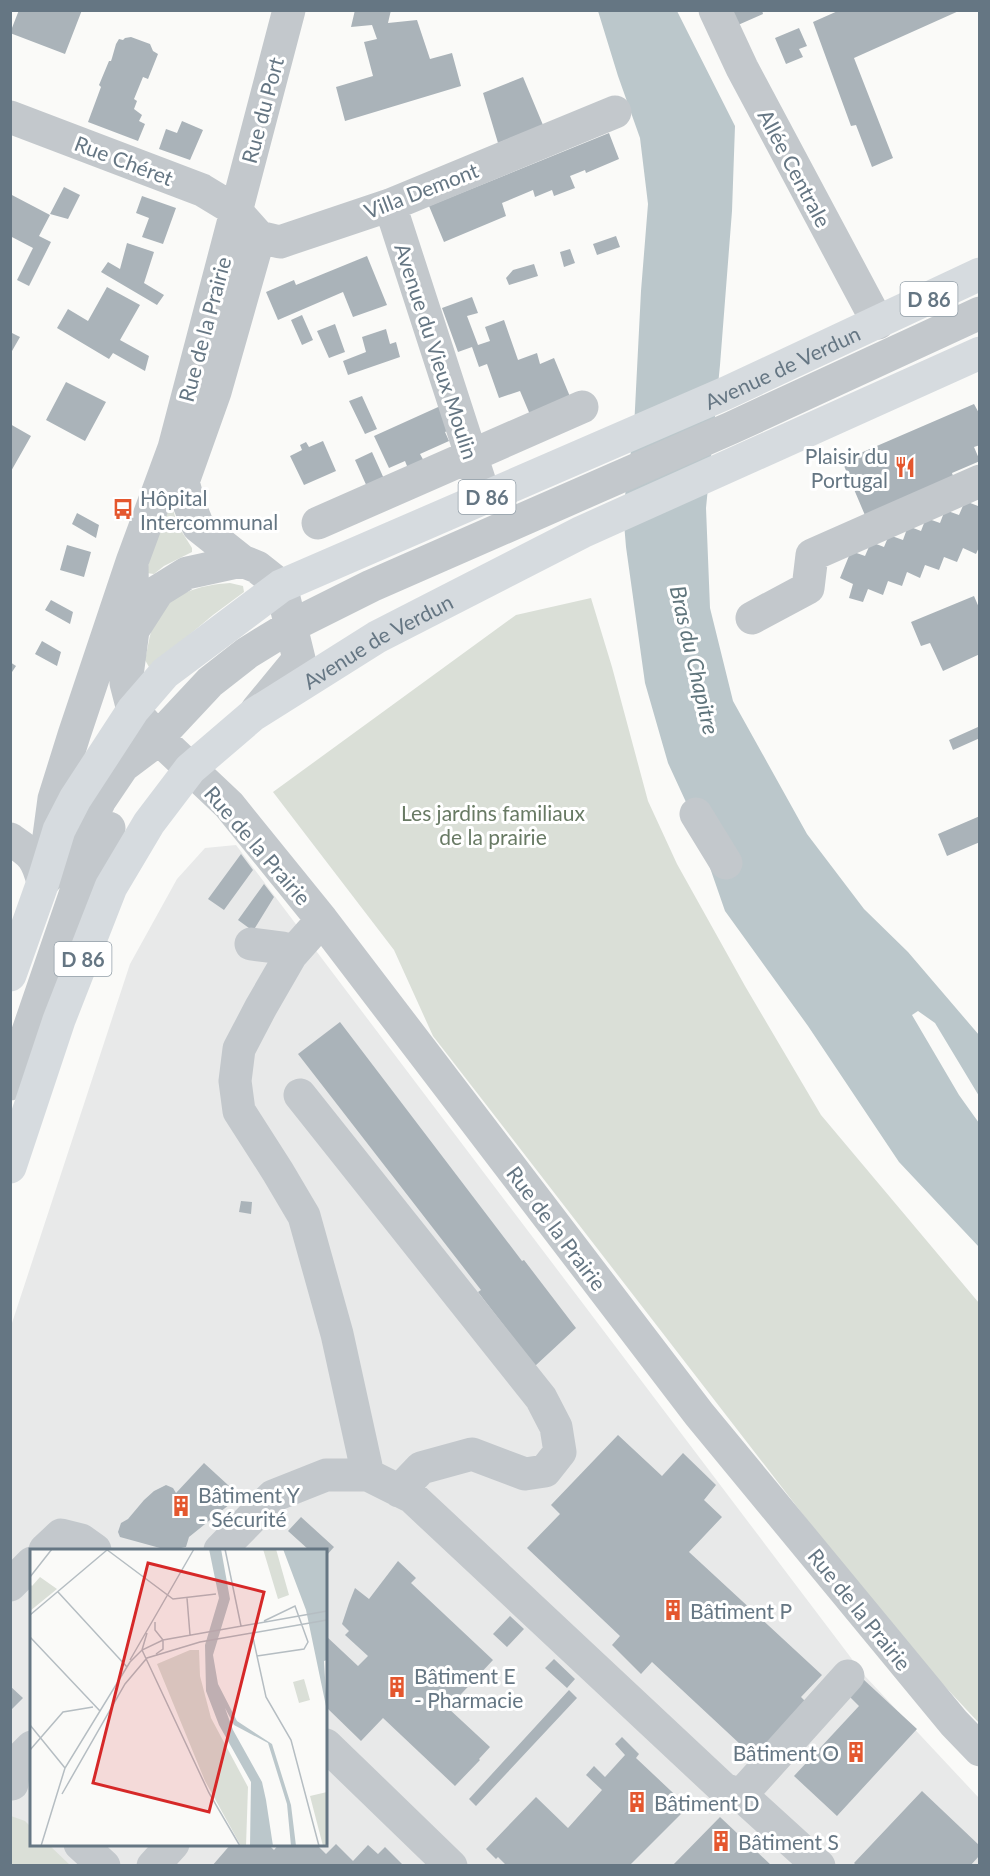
<svg xmlns="http://www.w3.org/2000/svg" width="990" height="1876" viewBox="0 0 990 1876" font-family="Lato,sans-serif">
<style>
.built{fill:#e8e9e9;fill-rule:evenodd}
.green{fill:#dadfd7}
.water{fill:#bbc7cb}
.building{fill:#aab3b9}
.lines{fill:none;stroke-linecap:round;stroke-linejoin:round}
.minor{stroke:#c3c8cc;stroke-width:33}
.major{stroke:#d6dbdf;stroke-width:33}
.labels{text-anchor:middle;dominant-baseline:central;stroke-width:6;stroke-linejoin:round;paint-order:stroke}
.shield{fill:#fff;stroke:#939fa8;stroke-width:1.5}
.shield-label{font-size:20px;font-weight:bold;fill:#657683}
.street-label{font-size:21px;fill:#657683;stroke:#fff}
.poi-label{font-size:21px;fill:#657683;stroke:#fff;text-anchor:start}
.park-label{font-size:21px;fill:#687a64;stroke:#fff}
.water-label{font-size:22px;font-style:italic;fill:#60757c;stroke:#fff}
.inset-road{fill:none;stroke:#b5bdc2;stroke-width:1.5}
.view{fill:#d62828;fill-opacity:0.15;stroke:#d62828;stroke-width:3}
.inset-edge{fill:none;stroke:#657683;stroke-width:3}
</style>
<rect width="100%" height="100%" fill="#fafaf8"/>
<path class="built" d="M236 845 864 1675 979 1798V1865L11 1866V1326L130 964 177 879 205 848ZM32 1550H326V1844H32Z"/>
<path class="green" d="M166 507 173 509 177 524 192 548V552L164 566 154 574 146 573 164 509Z
M230 583 243 586 244 592 213 615 152 666 149 667 145 660C148 648 149 635 154 623 166 593 201 585 230 583Z
M591 598 612 667 648 801 677 864 745 986 821 1115 979 1303V1723L895 1633 869 1600 433 1036 394 950 273 792 516 615Z
M11 1816 25 1821 31 1827 32 1844 49 1845 70 1865H11Z"/>
<path class="water" d="M598 11H677L735 126 732 211 720 365 706 508 710 608 733 701 807 834 864 909 908 952 979 1035V1096L935 1023 918 1011 912 1015 959 1095 979 1123V1247L899 1162 808 1026 725 911 691 813 668 763 645 683 626 547 623 511 634 428 641 291 648 204 640 138 618 76Z"/>
<path class="building" d="M19 10H82L65 54 10 33Z
M355 10H391L388 23 417 20 430 59 452 53 461 86 345 121 336 87 373 76 364 42 377 39 372 25 351 27Z
M731 10H762L763 14 738 25Z
M840 10H961L854 58 893 158 872 167 856 125 851 126 813 22Z
M799 28 807 46 799 49 803 57 786 64 775 38Z
M131 37 150 44 153 51 158 54 148 79 143 77 134 99 137 101 134 109 142 115 139 121 145 124 138 141 88 122 101 87 99 85 109 61H111L112 58 116 44 119 39 123 40 125 38Z
M523 77 543 125 498 143 483 93Z
M182 121 203 130 190 160 159 149 166 129 177 133Z
M609 133 619 159 586 173 585 170 570 176 575 188 554 196 552 190 535 197 533 190 502 203 506 216 444 242 429 206Z
M64 187 80 195 68 219 50 214Z
M10 194 50 215 39 236 51 242 29 286 17 280 33 248 10 236Z
M142 196 176 208 163 244 142 237 149 218 136 213Z
M616 236 620 247 597 255 593 244Z
M127 243 154 252 144 283 164 295 157 305 101 272 108 262 120 269Z
M570 249 575 263 564 267 560 252Z
M367 256 387 305 353 317 343 292 278 320 266 292 294 280 296 285Z
M534 264 538 276 509 285 506 278 513 270Z
M107 287 140 305 120 340 149 356 145 371 113 353 109 359 57 328 68 309 88 321Z
M472 297 478 313 467 316 478 345 490 341 485 327 504 320 518 360 537 353 540 364 554 358 571 399 531 417 520 391 499 398 487 364 479 367 472 347 458 352 442 308Z
M302 315 313 340 302 345 291 320Z
M335 324 345 352 329 358 317 331Z
M386 329 390 344 396 342 400 357 348 375 343 361 366 352 362 337Z
M10 332 20 337 12 351 10 350Z
M66 382 106 402 85 441 46 420Z
M362 396 377 429 365 434 349 401Z
M447 403 455 428 445 432 449 441 420 454 425 463 409 471 405 461 389 468 374 436Z
M974 404 980 415V445L974 447 980 461 952 473 955 482 867 520 842 461Z
M10 424 31 436 10 473Z
M323 441 336 471 304 485 290 456 302 450 300 445 306 442 309 447Z
M372 452 385 481 368 489 355 460Z
M965 501 978 506 980 502V545L976 554 963 548 957 562 944 557 939 570 925 565 920 578 907 572 902 586 888 581 883 595 868 589 863 602 849 598 853 584 840 578 851 551 865 556 871 542 884 547 889 535 903 540 908 526 921 531 926 518 940 523 945 510 959 515Z
M77 513 99 525 96 538 72 524Z
M67 545 91 552 84 577 60 570Z
M974 596 980 610V654L943 671 930 643 921 646 911 622Z
M51 600 73 612 70 624 45 610Z
M42 641 61 652 57 666 35 654Z
M10 662 16 666 10 675Z
M978 727 980 738 953 750 949 740Z
M980 816V842L947 856 938 834Z
M241 854 253 870 224 910 208 899Z
M264 884 274 897 253 931 238 920Z
M340 1022 522 1261 524 1260 576 1328 535 1366 478 1292 481 1290 298 1054Z
M241 1201 252 1202 251 1214 239 1212Z
M618 1435 662 1476 683 1453 716 1485 704 1500 722 1517 689 1552 822 1675 801 1697 807 1703 755 1758 652 1662 641 1674 612 1645 620 1636 527 1548 560 1514 551 1505Z
M204 1463 240 1496 189 1537 186 1547 176 1549 160 1548 120 1537 118 1532 121 1523 128 1519 144 1500 154 1491 166 1485 173 1488 176 1493Z
M301 1517 334 1547 326 1556V1550H309L288 1531Z
M398 1561 416 1578 411 1583 493 1660 448 1708 490 1747 479 1759 480 1760 455 1786 383 1718 361 1741 326 1707V1636L358 1666 368 1656 345 1635 349 1631 342 1624 349 1603 355 1588 369 1599Z
M510 1616 524 1629 507 1647 493 1634Z
M554 1659 575 1679 567 1688 545 1668Z
M863 1679 917 1729 837 1816 794 1776 859 1706 848 1695Z
M10 1686 23 1698 10 1711Z
M569 1690 577 1698 476 1806 469 1799Z
M622 1737 639 1754 636 1758 688 1807 629 1866H507L498 1857 496 1859 486 1849 536 1797 568 1828 602 1790 586 1775 594 1766 605 1777 625 1755 615 1744Z
M922 1791 980 1846V1855L970 1866H857L854 1863Z
M720 1817 772 1866H672Z
M231 1844H268L274 1850 279 1844H316L326 1854 336 1844 353 1861 368 1845 378 1854 385 1847 404 1866H212Z"/>
<g class="lines">
<path class="minor" d="M715 10 742 68 878 323
M10 117 202 190 235 210 259 237 280 242 390 205 615 112
M390 205 485 498
M174 448 189 504 198 526 242 561 257 567 281 586 299 659 257 710
M184 479 215 392 259 237
M318 523 582 407
M132 562 133 630 126 683 133 710 157 737 229 805 322 920 699 1414 954 1723 980 1750
M752 618 808 588 812 555 980 481
M133 630 158 591 187 573 242 561
M696 814 726 863
M10 839C32 854 36 856 43 882
M47 851 54 799 74 735 132 562 174 448 289 10
M43 882 79 842 100 800 123 766 151 745 210 682 247 653 291 626 371 586 731 428 980 313
M322 920 291 955 261 1007 239 1049 235 1081 239 1111 278 1172 304 1216 337 1334 368 1475
M251 944 283 948
M10 1084 81 877 109 828
M300 1095 541 1398 556 1427 560 1452 545 1471 525 1474 472 1454 421 1468 399 1491
M45 1550 61 1535 81 1540 95 1550
M220 1550 273 1496 326 1475H368L412 1497 724 1789 741 1795 819 1866
M10 1585 32 1563
M326 1745 451 1866
M12 1784 14 1765 32 1747
M741 1795 848 1676
M80 1844 104 1866
M153 1866 173 1844"/>
<g class="major">
<path id="s1" d="M10 975 43 882 59 830 75 799 133 710 165 673 281 586 726 393 980 274"/>
<path id="s2" d="M10 1167 59 1020 111 887 149 823 190 769 253 715 377 637 582 532 980 353"/>
</g>
</g>
<defs>
<symbol id="restaurant-bare" viewBox="-9 -9 18 18"><path d="M-5-6h1v4h1v-4h1v4h1v-4h1v5L-1.5 .5V6h-2V.5L-5-1ZM5-6V6H3V1.5H1.5Q1.5-4 5-6Z" fill="#e4572e" stroke="#fff" stroke-width="2.5" paint-order="stroke"/></symbol>
<symbol id="bus-bare" viewBox="-9 -9 18 18"><path d="M-5-6H5V4H4V6H2V4H-2V6H-4V4H-5ZM-3.5-4V0h7V-4ZM-3.5 1.2v1.5H-2V1.2ZM2 1.2v1.5H3.5V1.2Z" fill="#e4572e" stroke="#fff" stroke-width="2.5" paint-order="stroke"/></symbol>
<symbol id="building-bare" viewBox="-9 -9 18 18"><path d="M-4-6H4V6H1V3H-1V6H-4ZM-2.5-4.3h1.7v1.8h-1.7ZM.8-4.3h1.7v1.8H.8ZM-2.5-1h1.7V.8h-1.7ZM.8-1h1.7V.8H.8Z" fill="#e4572e" stroke="#fff" stroke-width="2.5" paint-order="stroke"/></symbol>
</defs>
<g fill-rule="evenodd">
<use href="#restaurant-bare" x="890" y="452" width="30" height="30"/>
<use href="#bus-bare" x="108" y="494" width="30" height="30"/>
<use href="#building-bare" x="166" y="1491" width="30" height="30"/>
<use href="#building-bare" x="658" y="1595" width="30" height="30"/>
<use href="#building-bare" x="382" y="1672" width="30" height="30"/>
<use href="#building-bare" x="841" y="1737" width="30" height="30"/>
<use href="#building-bare" x="622" y="1787" width="30" height="30"/>
<use href="#building-bare" x="706" y="1826" width="30" height="30"/>
</g>
<g class="labels">
<g class="shield">
<rect x="900.5" y="282" width="57" height="34" rx="4.5"/>
<rect x="458.5" y="480" width="57" height="34" rx="4.5"/>
<rect x="54.5" y="942" width="57" height="34" rx="4.5"/>
</g>
<g class="shield-label">
<text x="929" y="299">D 86</text>
<text x="487" y="497">D 86</text>
<text x="83" y="959">D 86</text>
</g>
<g class="street-label">
<text transform="translate(262 110) rotate(-75)">Rue du Port</text>
<text transform="translate(124 160) rotate(21)">Rue Chéret</text>
<text transform="translate(795 168) rotate(62)">Allée Centrale</text>
<text transform="translate(421 190) rotate(-21)">Villa Demont</text>
<text transform="translate(204 329) rotate(-75)">Rue de la Prairie</text>
<text transform="translate(437 351) rotate(72)">Avenue du Vieux Moulin</text>
<text stroke="none"><textPath href="#s1" startOffset="1035">Avenue de Verdun</textPath></text>
<text stroke="none"><textPath href="#s2" startOffset="668">Avenue de Verdun</textPath></text>
<text transform="translate(258 845) rotate(49)">Rue de la Prairie</text>
<text transform="translate(557 1228) rotate(53)">Rue de la Prairie</text>
<text transform="translate(860 1609) rotate(51)">Rue de la Prairie</text>
</g>
<g class="poi-label">
<text x="888" y="455" text-anchor="end">Plaisir du<tspan x="888" dy="24">Portugal</tspan></text>
<text x="140" y="497">Hôpital<tspan x="140" dy="24">Intercommunal</tspan></text>
<text x="198" y="1494">Bâtiment Y<tspan x="198" dy="24">- Sécurité</tspan></text>
<text x="690" y="1610">Bâtiment P</text>
<text x="414" y="1675">Bâtiment E<tspan x="414" dy="24">- Pharmacie</tspan></text>
<text x="839" y="1752" text-anchor="end">Bâtiment O</text>
<text x="654" y="1802">Bâtiment D</text>
<text x="738" y="1841">Bâtiment S</text>
</g>
<g class="park-label">
<text x="493" y="812">Les jardins familiaux<tspan x="493" dy="24">de la prairie</tspan></text>
</g>
<g class="water-label">
<text transform="translate(695 660) rotate(77)">Bras du Chapitre</text>
</g>
</g>
<g transform="translate(30 1549)">
<rect width="297" height="297" fill="#fafaf8"/>
<path d="M233 0H246L259 46 248 50ZM10 28 27 40 0 62V35L2 37ZM160 101H169L170 127 181 169 218 238 216 297H211L175 232 127 115ZM274 130 280 151 269 154 263 133ZM297 243V297H293L280 247Z" fill="#dadfd7"/>
<path d="M179 0H191L200 50 183 106 188 135 207 172 242 195 261 256 266 297H261L257 255 238 194 204 176 195 159 203 181 232 233 236 251 243 297H220L221 233 189 176 176 142 175 96 189 49ZM253 0H297V111L294 112 297 162 276 61Z" fill="#bbc7cb"/>
<path class="inset-road" d="M76 0 143 50 186 45M195 0 211 77M0 28 22 0M28 43 97 118M157 49 160 86M0 66 77 1M125 73V81L133 91V100L126 105M117 84 112 101 179 244 210 297M222 84 236 148 261 191 289 297M0 88 70 162M227 107 274 100 278 93 265 57 234 72M100 111 164 0M0 176 35 219M0 201 33 163 63 158M32 245 95 135 117 109 170 93 297 71M11 297 35 219 100 113 112 101 133 91 297 62"/>
<path class="view" d="M118 14 234 43 179 263 63 234Z"/>
<rect width="297" height="297" class="inset-edge"/>
</g>
<rect width="990" height="1876" fill="none" stroke="#657683" stroke-width="24"/>
</svg>
